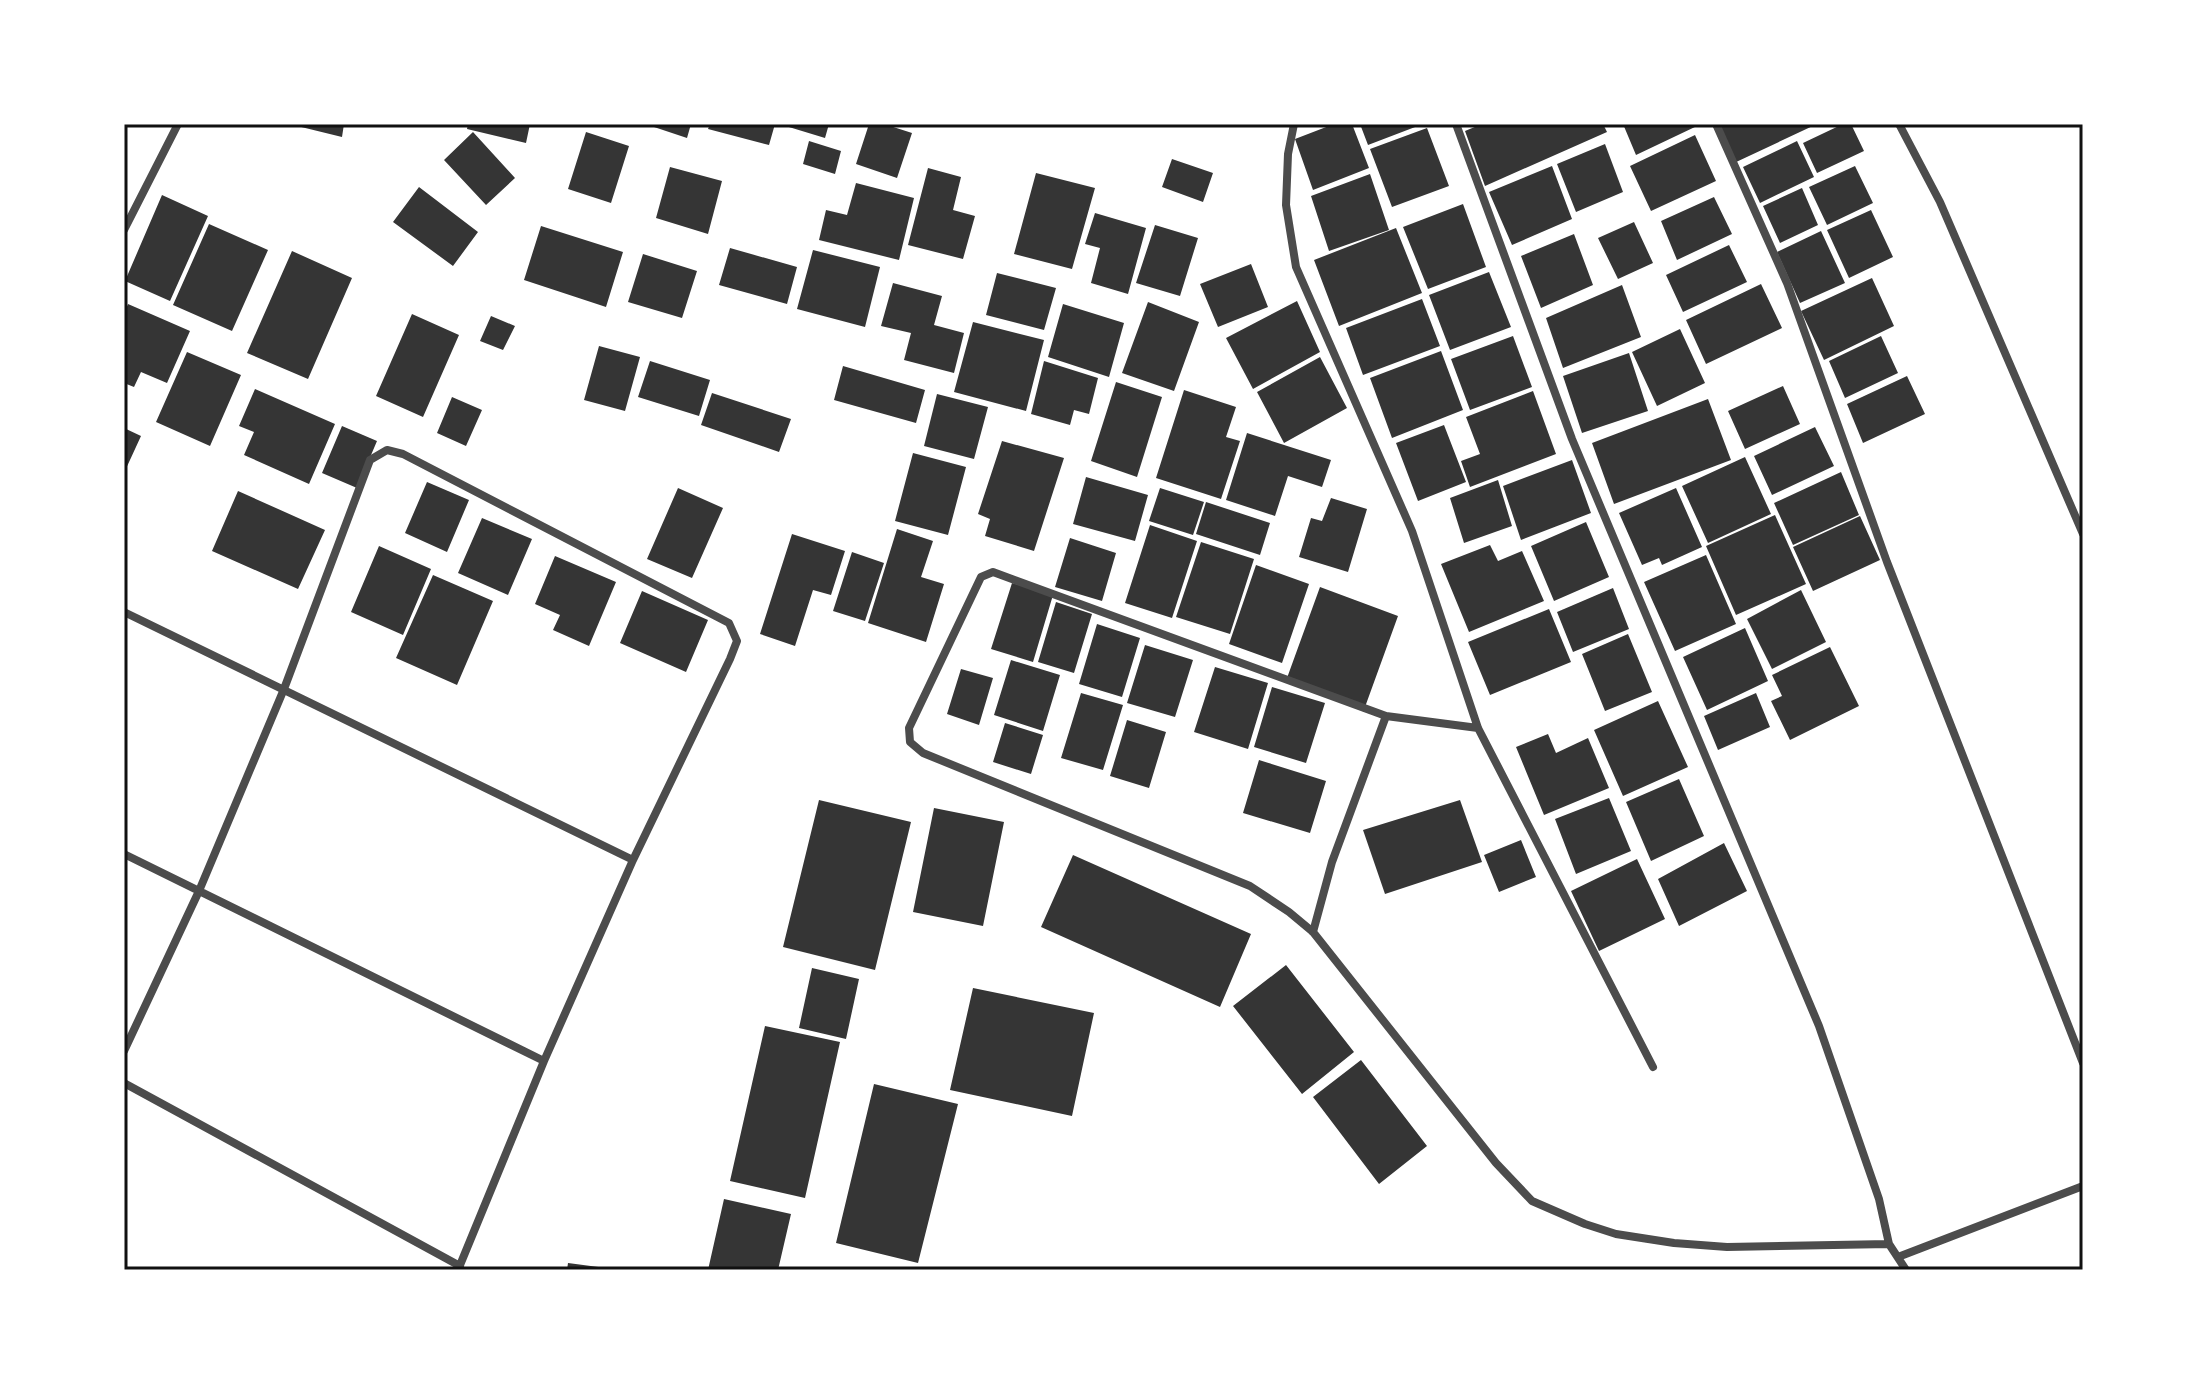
<svg xmlns="http://www.w3.org/2000/svg" width="2207" height="1394" viewBox="0 0 2207 1394" font-family="Quicksand,sans-serif">
<style>
.building{fill:#353535}
.lines{fill:none;stroke-linecap:round;stroke-linejoin:round}
.minor{stroke:#4c4c4c;stroke-width:8}
.neatline{fill:none;stroke:#111;stroke-width:3}
</style>
<rect width="100%" height="100%" fill="#fff"/>
<path class="building" d="M289 124H344L342 137Z
M468 124H530L526 143 467 129Z
M645 124H691L687 138Z
M710 124H775L769 145 708 129Z
M779 124H829L825 138Z
M869 124H884L912 133 897 178 856 164Z
M1334 124H1352L1369 168 1313 190 1295 139Z
M1360 124H1423L1368 145Z
M1482 124H1603L1607 132 1485 186 1465 131Z
M1623 124H1696L1697 126 1636 155Z
M1723 124H1817L1734 163 1718 127Z
M1843 124H1851L1864 151 1817 173 1803 143Z
M1427 128 1449 186 1392 207 1370 149Z
M473 132 515 178 486 205 444 160Z
M586 132 629 146 611 203 568 189Z
M1695 135 1716 181 1651 211 1630 166Z
M809 141 841 151 835 174 803 164Z
M1797 141 1814 177 1760 203 1743 167Z
M1605 144 1623 192 1576 212 1557 164Z
M1172 159 1213 173 1203 202 1162 187Z
M1552 166 1572 219 1512 245 1489 192Z
M1855 166 1873 203 1827 225 1809 187Z
M670 167 722 181 708 234 656 218Z
M928 168 961 177 953 210 975 216 963 259 908 245Z
M1036 173 1095 188 1072 269 1014 254Z
M1370 174 1389 230 1329 251 1311 196Z
M856 183 914 198 899 260 819 240 826 210 847 215Z
M419 187 478 232 453 266 393 222Z
M1802 188 1818 225 1780 243 1763 206Z
M162 195 208 216 170 301 125 281Z
M1714 197 1732 234 1677 260 1661 221Z
M1463 204 1486 267 1428 289 1403 227Z
M1871 210 1893 257 1849 278 1827 230Z
M1095 213 1146 228 1128 294 1091 283 1100 248 1085 244Z
M1634 222 1653 263 1618 279 1598 238Z
M209 224 268 250 232 331 173 305Z
M1155 225 1198 238 1180 296 1136 283Z
M541 226 623 252 606 307 524 280Z
M1396 228 1422 293 1339 326 1314 260Z
M1821 231 1845 283 1800 303 1777 252Z
M1574 234 1593 285 1541 308 1521 256Z
M1729 245 1747 282 1683 312 1666 275Z
M730 248 797 267 787 304 719 285Z
M813 250 880 267 865 327 797 309Z
M292 251 352 278 308 379 247 353Z
M643 254 697 271 682 318 628 302Z
M1251 264 1268 307 1218 327 1200 284Z
M1489 272 1511 327 1450 350 1429 295Z
M997 273 1056 288 1044 330 986 315Z
M1872 278 1894 326 1824 360 1801 311Z
M893 283 942 296 934 325 964 333 954 373 904 360 911 333 881 326Z
M1761 284 1782 328 1706 364 1686 320Z
M1622 285 1641 337 1563 368 1546 318Z
M1422 299 1440 346 1363 375 1346 328Z
M1297 301 1320 352 1253 389 1226 338Z
M1148 302 1199 322 1174 391 1122 373Z
M128 304 190 331 167 383 141 372 134 387 124 383V314Z
M1063 304 1124 323 1109 377 1048 357Z
M412 314 459 335 423 417 376 396Z
M491 316 515 326 503 350 480 341Z
M973 322 1044 340 1026 411 954 392Z
M1680 329 1705 383 1657 406 1632 352Z
M1513 336 1532 387 1470 410 1451 359Z
M1881 336 1898 373 1845 398 1829 361Z
M599 346 640 357 625 411 584 400Z
M1441 351 1463 410 1392 438 1370 378Z
M187 352 241 375 210 446 156 422Z
M1629 353 1648 411 1582 433 1563 376Z
M1320 357 1347 408 1284 443 1257 392Z
M650 361 710 380 699 416 638 397Z
M1044 361 1098 378 1089 414 1074 410 1070 425 1031 414Z
M843 366 925 390 916 423 834 400Z
M1907 376 1925 414 1863 443 1847 404Z
M1116 382 1162 397 1137 477 1091 461Z
M1783 386 1800 424 1745 449 1728 411Z
M255 389 335 424 309 484 244 455 254 432 239 426Z
M1184 390 1236 407 1226 437 1240 441 1221 499 1156 478Z
M1533 391 1556 454 1470 487 1461 461 1480 454 1466 417Z
M712 393 791 419 779 452 701 425Z
M937 394 988 407 974 459 924 446Z
M452 397 482 410 466 446 437 433Z
M1708 399 1731 460 1614 504 1592 443Z
M1444 425 1466 482 1418 501 1396 443Z
M342 426 377 441 357 488 322 473Z
M1815 427 1834 466 1772 495 1754 456Z
M124 428 141 436 124 473Z
M1247 433 1331 460 1322 487 1288 476 1275 516 1226 500Z
M1002 441 1064 458 1034 551 985 536 990 519 978 514Z
M913 453 966 467 948 535 895 521Z
M1745 457 1771 514 1708 543 1682 486Z
M1572 460 1591 513 1521 540 1503 486Z
M1841 472 1859 515 1793 545 1774 503Z
M1086 477 1148 495 1135 541 1073 524Z
M1498 480 1512 526 1464 543 1450 498Z
M427 482 469 500 447 552 405 533Z
M678 488 723 508 692 578 647 559Z
M1160 488 1204 502 1193 535 1149 521Z
M1676 488 1702 547 1662 565 1659 558 1642 565 1619 513Z
M238 491 325 530 298 589 212 551Z
M1331 498 1367 509 1348 572 1299 557 1311 518 1322 521Z
M1206 502 1270 523 1260 555 1196 534Z
M1775 515 1806 584 1736 615 1706 546Z
M1860 516 1880 560 1813 591 1793 547Z
M482 518 532 539 508 595 458 573Z
M1586 522 1609 577 1554 601 1531 546Z
M1150 525 1197 541 1172 618 1125 603Z
M897 529 933 541 921 577 944 584 926 642 868 623Z
M792 534 845 551 831 595 813 590 795 646 760 634Z
M1070 538 1116 553 1102 601 1055 587Z
M1201 542 1254 559 1230 634 1176 617Z
M1490 545 1498 561 1522 551 1544 601 1469 632 1441 564Z
M379 546 431 569 403 635 351 612Z
M852 552 884 563 865 621 833 611Z
M1706 555 1736 624 1675 651 1644 582Z
M555 556 616 582 589 646 553 630 560 615 535 604Z
M1256 565 1309 584 1282 663 1229 644Z
M433 575 493 601 457 685 396 658Z
M1012 583 1053 595 1033 662 991 649Z
M1320 587 1398 616 1365 707 1287 678Z
M1613 588 1629 629 1573 652 1557 612Z
M1801 590 1826 642 1772 669 1747 619Z
M642 591 708 620 686 672 620 643Z
M1056 602 1092 614 1074 673 1038 662Z
M1549 609 1571 662 1490 695 1468 642Z
M1097 624 1140 638 1122 697 1079 684Z
M1745 628 1768 681 1707 710 1683 657Z
M1628 634 1652 692 1605 711 1582 654Z
M1145 645 1193 660 1175 717 1127 703Z
M1830 647 1859 706 1790 740 1771 701 1782 696 1772 675Z
M1011 660 1060 675 1043 731 994 715Z
M1215 667 1268 683 1248 749 1194 732Z
M961 669 993 678 979 725 947 714Z
M1272 687 1325 703 1306 763 1254 747Z
M1081 693 1123 705 1103 770 1061 758Z
M1756 693 1770 727 1718 750 1704 716Z
M1658 701 1688 767 1623 796 1594 730Z
M1127 720 1166 732 1149 788 1110 776Z
M1005 723 1043 735 1031 774 993 762Z
M1548 734 1556 753 1588 738 1609 788 1544 815 1516 747Z
M1259 760 1326 781 1310 833 1243 813Z
M1679 779 1704 836 1651 861 1626 802Z
M1609 798 1631 851 1576 874 1555 819Z
M819 800 911 822 875 970 783 947Z
M1460 800 1482 862 1385 894 1363 830Z
M934 808 1004 822 983 926 913 912Z
M1521 840 1536 877 1499 892 1484 855Z
M1724 843 1747 891 1679 926 1658 879Z
M1073 855 1251 934 1220 1007 1041 927Z
M1637 859 1665 919 1599 951 1571 891Z
M1286 965 1354 1052 1302 1094 1233 1006Z
M812 968 859 979 846 1039 799 1028Z
M973 988 1094 1013 1072 1116 950 1090Z
M765 1026 840 1042 805 1198 730 1181Z
M1361 1060 1427 1146 1379 1184 1313 1097Z
M874 1084 958 1104 918 1263 836 1243Z
M724 1199 791 1214 778 1270H708Z
M568 1263 606 1268V1270H567Z"/>
<g class="lines">
<path class="minor" d="M1294 124 1288 154 1286 205 1296 267 1412 531 1478 728 1653 1067
M1456 124 1572 439 1819 1026 1879 1199 1889 1244 1906 1270
M1716 124 1787 283 1887 562 2083 1063
M1899 124 1940 202 2083 534
M124 230 178 124
M124 612 633 860 544 1061 458 1270
M1478 728 1386 716 993 572 981 577 909 728 910 742 923 753 1250 886 1289 912 1313 932 1496 1163 1532 1201 1585 1224 1616 1234 1674 1243 1727 1247 1889 1244
M124 854 544 1061
M1313 932 1332 862 1386 716
M124 1051 199 891 284 689 370 460 387 450 403 454 729 623 737 641 730 659 633 860
M124 1083 460 1266
M1898 1257 2083 1186"/>
</g>
<rect width="2207" height="1394" fill="none" stroke="#ffffff" stroke-width="252"/>
<rect x="126" y="126" width="1955" height="1142" class="neatline"/>
</svg>
